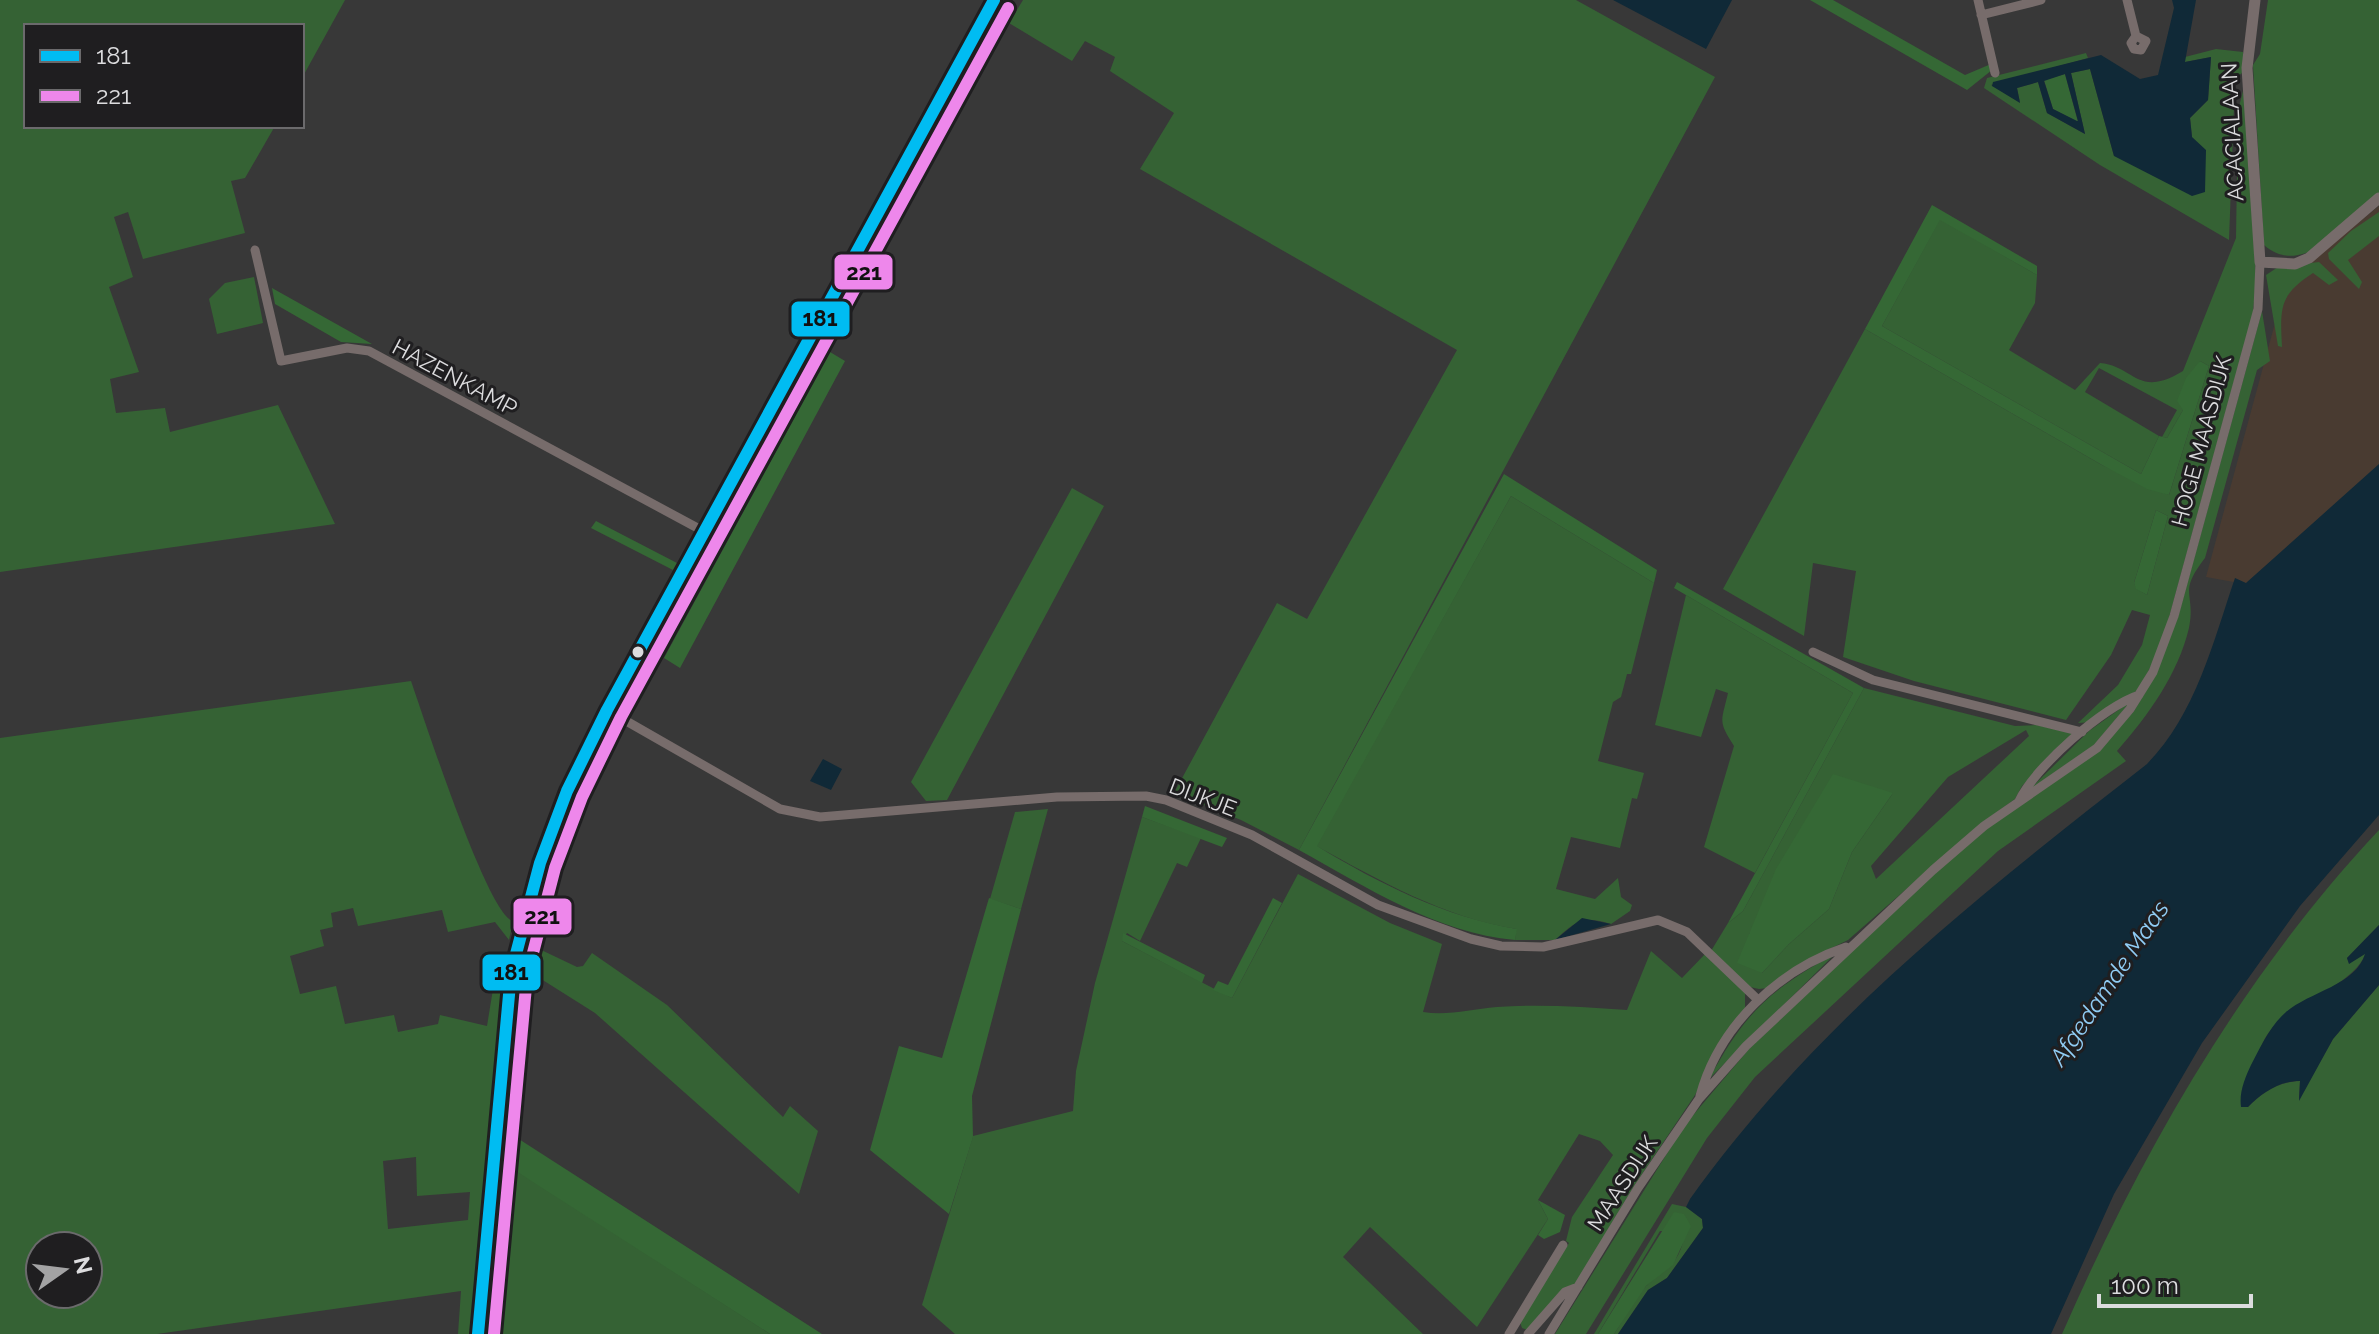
<svg xmlns="http://www.w3.org/2000/svg" width="2379" height="1334" viewBox="0 0 2379 1334" font-family="Raleway,sans-serif">
<style>
.industrial{fill:#493b31}
.green{fill:#356234;fill-rule:evenodd}
.forest{fill:#356835}
.water{fill:#102937;fill-rule:evenodd}
.lines{fill:none;stroke-linecap:round;stroke-linejoin:round}
.minor{stroke:#776c6b;stroke-width:9}
.tertiary{stroke:#776c6b;stroke-width:11}
.bus-1-casing{stroke:#1f1e20;stroke-width:18}
.bus-2-casing{stroke:#1f1e20;stroke-width:18}
.bus-1{stroke:#00bcf2;stroke-width:12}
.bus-2{stroke:#ee87eb;stroke-width:12}
.bus-dot{fill:#dcdcde;stroke:#1f1e20;stroke-width:3}
.labels{text-anchor:middle;dominant-baseline:central;stroke-width:6;stroke-linejoin:round;paint-order:stroke}
.street-label{font-size:22px;fill:#dcdcde;stroke:#1f1e20}
.water-label{font-size:24px;font-style:italic;fill:#90ccf4;stroke:#1f1e20}
.line-badge{stroke:#1f1e20;stroke-width:3}
.pale-badge-label{font-size:22px;text-anchor:middle;font-weight:bold;fill:#111}
</style>
<rect width="100%" height="100%" fill="#383838"/>
<path class="industrial" d="M2379 206V468L2245 584 2206 577 2287 279Z"/>
<path class="green" d="M0 0H345L302 78V26H26V126H275L245 178 231 181 245 233 143 259 128 212 114 217 133 277 109 287 139 372 110 379 116 413 165 408 170 432 278 405 335 524 0 572Z
M1023 0H1576L1715 77 1299 850 1241 820 1174 793 1277 603 1307 619 1457 350 1140 169 1174 113 1110 71 1115 57 1085 41 1072 61 1009 23Z
M2268 0H2379V196C2349 221 2304 280 2264 245L2253 65 2260 54Z
M2216 49 2243 52V72L2235 79 2229 240 2100 165 1984 88 1987 78 2086 53 2088 58 1991 85 2020 102 2017 88 2038 82 2047 113 2085 134 2071 73 2090 69 2114 156 2192 137 2190 118 2208 100 2211 57 2185 62V57Z
M2244 87 2256 278 2253 313 2167 625 2152 664 2139 689 2092 722 2078 723 2118 685 2142 645 2150 615 2132 610 2111 655 2066 720 1914 681 1843 657 1856 571 1813 563 1804 636 1723 589 1865 329 2102 465 2169 495 2209 366 2200 361 2183 410 2167 438 2162 437 2177 410 2099 368 2085 392 2159 436 2141 474 1882 326 1940 219 2037 275 2035 303 2009 350 2075 390 2100 363C2135 366 2137 399 2183 371L2236 238 2238 111ZM2156 510 2168 516 2147 595 2137 589 2134 583Z
M2379 212V236L2348 260 2362 282 2359 289 2329 259 2328 253 2351 231Z
M2319 262 2338 280 2329 285 2313 273C2279 295 2280 308 2282 347L2278 346 2266 275 2278 267Z
M254 277 263 323 217 334 209 299 225 283Z
M2262 311 2270 361 2257 370 2205 558C2177 594 2196 592 2189 628 2178 674 2148 716 2117 751L2126 761 1998 851 1755 1077 1707 1138 1586 1334H1555L1684 1126 1749 1049 1935 872 1986 829 2099 749 2134 711 2156 674 2178 617Z
M1072 488 1104 506 947 800 926 801 911 782Z
M1511 496 1654 583 1631 674H1627L1621 697 1613 702 1598 761 1644 773 1637 799 1632 798 1620 848 1571 837 1556 889 1595 899 1618 878 1621 897 1632 905 1630 911 1611 924C1584 915 1575 921 1555 940H1515L1516 929C1443 917 1381 881 1316 846Z
M1686 595 1853 693 1755 873 1704 847 1734 746C1718 721 1721 723 1728 693L1716 689 1701 737 1655 725Z
M411 681C423 715 488 916 513 921L509 940 495 922 448 932 442 910 358 926 353 908 331 913 333 927 320 930 324 946 290 956 300 994 336 986 345 1024 394 1015 398 1032 438 1024 440 1015 487 1026 499 952 508 954 473 1334H458L461 1291 157 1334H0V738ZM416 1157 417 1196 470 1192 468 1220 388 1229 383 1161ZM40 1246H88V1294H40Z
M1864 688 2015 726 2037 725 2075 734 2022 786 2015 799 1982 823 1848 940 1807 960 1767 988 1759 989 1750 987 1711 951 1728 923 1743 911ZM2026 730 2029 736 1876 879 1871 866 1948 777ZM1893 793 1852 852 1829 909 1789 944 1762 973 1749 934 1756 924Z
M2131 701 2094 745 2027 792 2089 731Z
M1048 809 1021 909 990 899 1015 812Z
M1142 817 1201 838 1187 867 1177 863 1140 941 1127 933 1122 941 1232 998 1298 874 1390 923 1442 944 1423 1012C1448 1016 1471 1009 1497 1007 1540 1004 1584 1007 1627 1010L1651 951 1682 978 1706 953 1745 992V1008L1695 1095 1634 1186 1576 1283 1527 1330 1522 1328 1520 1322 1569 1243 1566 1241 1572 1217 1613 1155 1600 1141 1579 1134 1538 1200 1548 1219 1477 1327 1370 1227 1343 1257 1423 1334H955L922 1305 973 1136 1073 1111 1076 1071 1095 983Z
M2379 830V925L2347 958 2349 963 2366 953C2351 990 2292 998 2267 1035 2255 1053 2253 1086 2248 1107 2263 1092 2278 1082 2300 1081L2299 1099 2333 1039 2379 985V1334H2062C2142 1151 2242 976 2379 830Z
M535 947 577 967 583 966 592 953 667 1005 783 1117 790 1106 818 1131 799 1194 595 1013 530 972Z
M1835 954 1709 1079C1745 1013 1769 990 1835 954Z
M508 1166 538 1184 770 1334H498L494 1323Z
M1672 1204 1686 1207 1702 1219 1703 1228 1667 1278 1648 1290 1618 1334H1614C1624 1319 1633 1299 1646 1286 1667 1266 1680 1266 1685 1231H1660L1598 1334H1594Z"/>
<path class="forest" d="M1810 0H1833L1965 75 1991 64 1992 70 1967 90Z
M2065 74 2078 122 2053 109 2044 80Z
M1932 205 2037 266V275L1940 220 1882 326 2141 474 2159 436 2167 438 2183 410 2177 401 2186 378 2200 361 2209 366 2169 495 2147 489 2102 465 1865 329Z
M272 288 372 344 341 342 275 304Z
M830 352 845 361 680 668 664 658Z
M1504 474 1657 570 1654 583 1511 496 1317 846C1378 883 1445 917 1517 929L1515 940C1437 933 1366 887 1299 850Z
M2156 510 2168 516 2147 595 2136 589 2134 583Z
M596 521 677 563 673 570 591 528Z
M1677 582 1864 688 1743 911 1728 923 1853 693 1674 588Z
M1833 774 1893 793 1852 852 1829 909 1789 944 1762 973 1737 963 1776 869Z
M1145 806 1227 838 1222 847 1142 817Z
M989 898 1021 909 972 1096 973 1137 949 1214 870 1150 899 1046 942 1058Z
M1273 898 1282 903 1232 998 1213 990 1218 981 1228 985Z
M1123 933 1205 975 1202 983 1122 941Z
M511 1134 822 1334H770L508 1166Z
M1538 1200 1565 1215 1560 1232 1544 1239 1538 1235 1548 1219Z
M1674 1212 1684 1214 1691 1226 1673 1265 1646 1286 1614 1334H1598Z"/>
<path class="water" d="M1613 0H1732L1706 49Z
M2172 0H2196L2185 62 2211 57 2208 100 2190 118 2192 137 2206 150 2205 192 2192 196 2114 156 2090 69 2071 73 2085 134 2047 113 2038 82 2017 88 2020 103 1992 86 1993 82 2101 55 2140 79 2158 75 2174 8ZM2065 74 2078 121H2077L2053 109 2044 81Z
M2379 464V815L2300 906 2202 1043 2114 1194 2051 1334H1618L1648 1290 1667 1278 1703 1228 1702 1219 1686 1207 1690 1199C1816 1023 1978 896 2147 764 2196 714 2213 642 2235 578L2246 583Z
M823 759 842 769 831 790 810 781Z
M1582 918 1611 924 1555 940Z
M2379 925V985L2333 1039 2299 1101 2300 1081C2279 1081 2262 1093 2248 1107H2241C2239 1092 2245 1078 2251 1065 2261 1046 2270 1026 2286 1012 2309 992 2356 985 2365 954L2349 964 2347 958Z"/>
<g class="lines">
<path class="minor" d="M1978 0 1995 73
M2127 0 2136 36 2131 43 2134 49 2141 50 2146 41 2136 36
M1981 15 2041 0
M255 250 281 361 347 348 369 351 705 532
M1813 652 1873 680 2082 732
M607 710 780 809 820 817 1057 797 1146 796 1166 800 1252 835 1378 905 1471 939 1501 946 1543 947 1658 920 1687 932 1756 998
M2019 801C2034 768 2104 706 2139 695
M1700 1096C1719 1026 1778 970 1846 947
M1509 1334 1563 1245
M1528 1334 1565 1292 1578 1287
M1549 1334 1638 1188 1699 1099 1746 1046 1933 870 1984 826 2097 748 2130 709 2153 672 2174 616 2258 309 2260 262"/>
<path class="tertiary" d="M2255 0 2247 68 2260 262 2295 264 2309 258 2379 198
M478 1334 511 973 540 863 567 791 607 710 994 0"/>
<defs>
<path id="bus-1" d="M478 1334 511 973 540 863 567 791 607 710 994 0"/>
<path id="bus-2" d="M494 1334 527 976 555 868 582 797 621 717 1008 8"/>
</defs>
<use href="#bus-1" class="bus-1-casing"/>
<use href="#bus-2" class="bus-2-casing"/>
<use href="#bus-1" class="bus-1"/>
<use href="#bus-2" class="bus-2"/>
</g>
<circle class="bus-dot" cx="638" cy="652" r="7"/>
<g class="labels">
<g class="street-label">
<text transform="translate(2232 132) rotate(-93)">ACACIALAAN</text>
<text transform="translate(455 377) rotate(28)">HAZENKAMP</text>
<text transform="translate(2201 441) rotate(-75)">HOGE MAASDIJK</text>
<text transform="translate(1203 797) rotate(21)">DIJKJE</text>
<text transform="translate(1622 1183) rotate(-57)">MAASDIJK</text>
</g>
<g class="water-label">
<text transform="translate(2109 983) rotate(-56)">Afgedamde Maas</text>
</g>
</g>
<g class="line-badge">
<rect x="833" y="253" width="61" height="38" rx="8" fill="#ee87eb"/>
<rect x="790" y="300" width="61" height="38" rx="8" fill="#00bcf2"/>
<rect x="512" y="897" width="61" height="39" rx="8" fill="#ee87eb"/>
<rect x="481" y="953" width="61" height="39" rx="8" fill="#00bcf2"/>
</g>
<g class="pale-badge-label">
<text x="864" y="280">221</text>
<text x="820" y="326">181</text>
<text x="542" y="924">221</text>
<text x="511" y="980">181</text>
</g>
<rect x="24" y="24" width="280" height="104" fill="#1f1e20" stroke="#6b6a6c" stroke-width="2"/>
<rect x="40" y="50" width="40" height="12" fill="#00bcf2" stroke="#6b6a6c" stroke-width="2"/>
<text x="96" y="64" font-size="24" fill="#dcdcde">181</text>
<rect x="40" y="90" width="40" height="12" fill="#ee87eb" stroke="#6b6a6c" stroke-width="2"/>
<text x="96" y="104" font-size="24" fill="#dcdcde">221</text>
<g transform="translate(64 1270) rotate(76)"><circle r="38" fill="#1f1e20" stroke="#6b6a6c" stroke-width="2"/>
<path d="M0-6L14 30L0 20L-14 30Z" fill="#a3a3a4"/>
<text y="-12" font-size="22" font-weight="bold" text-anchor="middle" fill="#dcdcde">N</text>
</g>
<path d="M2099 1294v12h152v-12" fill="none" stroke="#dcdcde" stroke-width="4"/>
<text x="2111" y="1294" font-size="24" fill="#dcdcde" stroke="#1f1e20" stroke-width="6" paint-order="stroke">100 m</text>
</svg>
